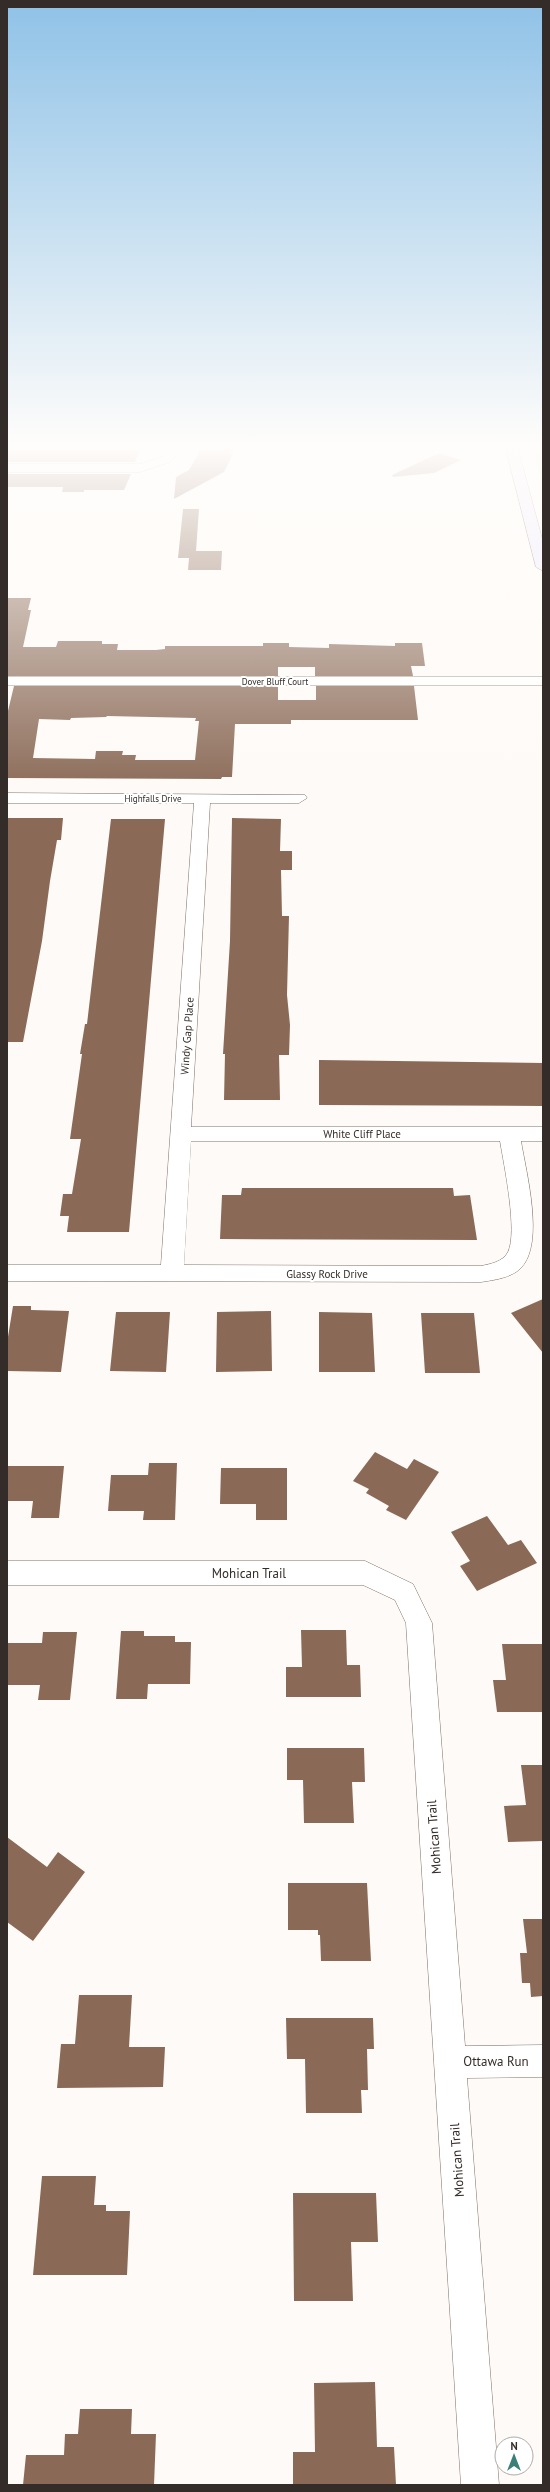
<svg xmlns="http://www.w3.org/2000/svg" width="550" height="2492" viewBox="0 0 550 2492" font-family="'PT Sans',sans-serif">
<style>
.green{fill:#d7e6c7}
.building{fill:#8a6956;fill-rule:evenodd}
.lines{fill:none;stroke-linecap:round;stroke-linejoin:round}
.street-casing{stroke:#817066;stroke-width:1}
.secondary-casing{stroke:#817066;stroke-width:1}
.street{fill:#fff;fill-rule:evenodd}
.secondary{fill:#ece7fd;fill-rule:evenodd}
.labels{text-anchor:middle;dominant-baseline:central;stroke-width:4;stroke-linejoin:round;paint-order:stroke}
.far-street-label{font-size:9px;fill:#342c28;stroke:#fff}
.street-label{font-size:11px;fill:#342c28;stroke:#fff}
.near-street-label{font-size:13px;fill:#342c28;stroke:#fff}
</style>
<rect width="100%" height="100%" fill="#fefaf7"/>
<path class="green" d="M532 449H543V486Z"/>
<path class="building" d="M7 449H117L140 450 135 462H7Z
M201 449H233L230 454H233L224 472 174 499 176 477 189 470Z
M439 453 461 460 434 473 393 477 392 475Z
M7 474H131L124 490H84V492H62L63 487H7Z
M183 509H199L196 551H222L221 570H188L189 558H178Z
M7 598H31L28 610H31L23 647H56L58 641H102V644H118L117 650H156L165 649V646H263V643H289V647L329 648V644L395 646V643H422L425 666H411L413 676H315V667H278V676H17L19 666 17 676H7Z
M14 686H278V700H316V686H414L418 720H291V724H235L232 777H222L221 779 7 778V715ZM107 716 196 718 195 721H199L195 760H135L136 755H122L123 751H96L95 759 33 758 39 719 70 720 71 718 106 717Z
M7 818H63L61 840H57L50 881 42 941 23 1042H7Z
M232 818 281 819 280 851H292V870H281L282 916H289L287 995 290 1025 289 1055H279L280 1100H224L225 1054H223L230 941Z
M111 819H165L129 1232H67L69 1216H60L63 1194H72L81 1139H70L82 1054H80L85 1024H87Z
M319 1060 543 1063V1106L319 1105Z
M242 1188H453L454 1196 470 1195 477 1240 220 1239 222 1195H241Z
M543 1299V1353L511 1313Z
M13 1306H31V1310L69 1311 61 1372 7 1371V1343Z
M271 1311 272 1371 216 1372 217 1312Z
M116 1312H170L166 1372 110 1371Z
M319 1312 372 1313 375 1372H319Z
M421 1313H474L480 1373H425Z
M375 1452 407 1469 414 1459 439 1472 406 1520 386 1510 389 1506 366 1493 369 1489 353 1481Z
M149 1463H177L175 1520H143L144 1511H108L111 1475H148Z
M7 1466H64L59 1518H31L33 1501H7Z
M221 1468H287V1520H256V1504H220Z
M487 1516 508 1545 521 1540 537 1563 477 1591 460 1566 470 1561 451 1532Z
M301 1630H346L347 1665H360L361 1697H286V1667H302Z
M121 1631H144V1636H175V1642H191L190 1684H148L147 1699H116Z
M43 1632H77L70 1700H38L40 1685H7V1643H42Z
M502 1644H543V1712H497L493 1680H506Z
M287 1748H364L365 1782H352L354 1823H304L303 1780H287Z
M521 1765H543V1841L508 1842 504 1806 526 1805Z
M7 1837 47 1867 58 1852 85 1872 33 1941 7 1922Z
M288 1883H367L371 1961H321L320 1935H318V1930H288Z
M523 1919H543V1996L531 1997 530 1983H522L520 1953H527Z
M79 1995H132L129 2047H165L163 2087 57 2088 61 2044H75Z
M286 2018H373L374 2049H367L368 2090H361L362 2113H306L305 2059H287Z
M42 2176H96L94 2205H106V2211H130L127 2275H33Z
M293 2193H376L378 2242H351L353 2301H294Z
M375 2382 377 2447H394L396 2485H293V2452H315L314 2383Z
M80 2409H132L131 2434H156L154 2485H23L26 2455H64L65 2434H78Z"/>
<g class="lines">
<defs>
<path id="street" d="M170 449H182L170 462 140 472H7V464H140L162 457Z
M7 677H543V685H7Z
M7 793 305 795 307 798 299 803H210L191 1127H543V1141H521C526 1172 545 1243 521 1268 511 1278 494 1280 481 1282L7 1281V1265H161L194 803H7ZM191 1141H500C504 1165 518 1232 508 1252 503 1262 490 1264 481 1266L184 1265Z
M7 1561H365L413 1584 432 1623 465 2046 543 2045V2077L467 2078 499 2485H461L406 1623 395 1600 363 1585H7Z"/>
<path id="secondary" d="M506 449H518L543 542V571L536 567Z"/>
</defs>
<use href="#street" class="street-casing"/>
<use href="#secondary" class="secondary-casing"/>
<use href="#street" class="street"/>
<use href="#secondary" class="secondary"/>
</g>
<linearGradient id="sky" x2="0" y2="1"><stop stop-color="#8fc2e7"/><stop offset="0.56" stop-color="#fffdfb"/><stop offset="1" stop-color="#fffdfb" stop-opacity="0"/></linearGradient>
<rect width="550" height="797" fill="url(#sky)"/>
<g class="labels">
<g class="far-street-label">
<text x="275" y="681">Dover Bluff Court</text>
<text x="153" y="798">Highfalls Drive</text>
</g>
<g class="street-label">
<text transform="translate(187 1036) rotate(-86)">Windy Gap Place</text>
<text x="362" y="1134">White Cliff Place</text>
<text x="327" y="1274">Glassy Rock Drive</text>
</g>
<g class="near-street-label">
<text x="249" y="1573">Mohican Trail</text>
<text transform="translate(434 1837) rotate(-94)">Mohican Trail</text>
<text x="496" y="2061">Ottawa Run</text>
<text transform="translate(457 2160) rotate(-94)">Mohican Trail</text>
</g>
</g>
<rect width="550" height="2492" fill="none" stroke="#342c28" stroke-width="16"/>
<g transform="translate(514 2456)"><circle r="19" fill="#ffffff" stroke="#aeaba9"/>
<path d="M0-3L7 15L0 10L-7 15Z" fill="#3a8078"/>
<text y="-6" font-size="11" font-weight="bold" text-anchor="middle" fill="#342c28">N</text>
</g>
</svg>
